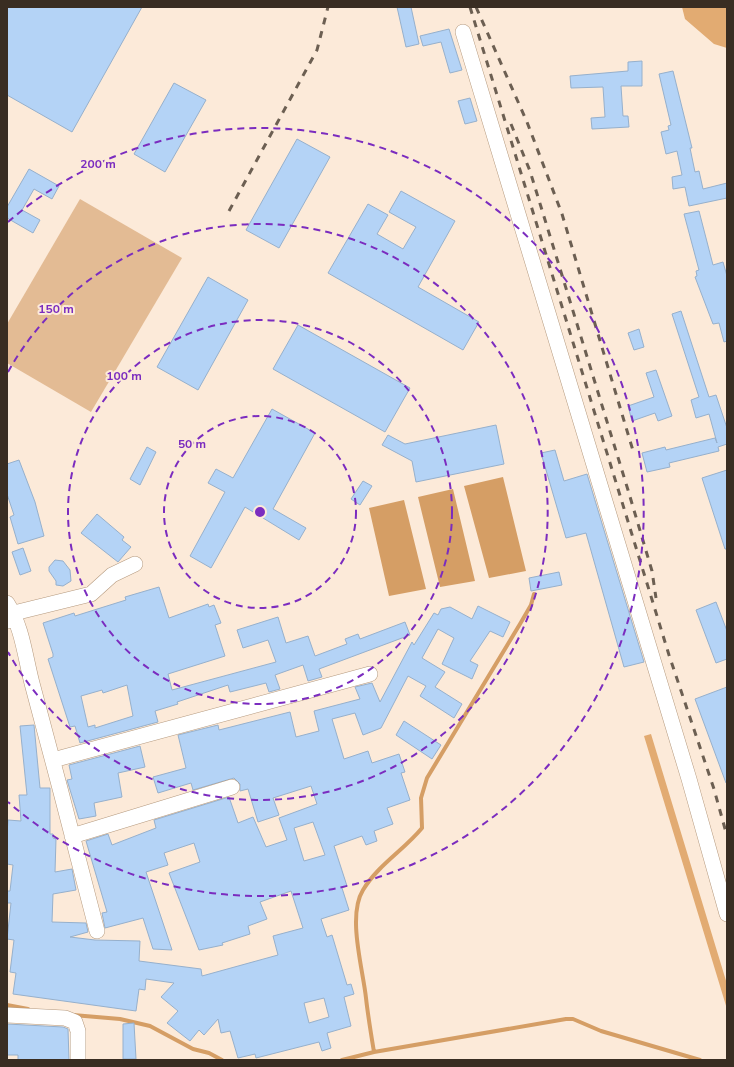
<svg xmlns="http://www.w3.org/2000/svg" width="734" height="1067" viewBox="0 0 734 1067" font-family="'Nunito Sans',sans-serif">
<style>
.green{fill:#e3bb94}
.forest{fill:#e2ab72}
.water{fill:#d59e65}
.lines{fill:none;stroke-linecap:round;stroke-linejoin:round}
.stream{stroke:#d59e65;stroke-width:4}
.building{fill:#b4d3f6;stroke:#96b0cc;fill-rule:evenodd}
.minor-casing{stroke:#b59a7f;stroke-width:16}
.minor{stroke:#fff;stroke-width:15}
.rail{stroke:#6c5f52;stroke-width:3;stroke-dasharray:7 7;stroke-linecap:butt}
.ring{fill:none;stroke:#7b2cbf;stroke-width:2;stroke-dasharray:7 5}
.centre{fill:#7b2cbf;stroke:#fcead9;stroke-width:2}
.ring-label{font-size:12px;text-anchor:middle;font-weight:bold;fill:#7b2cbf;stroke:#fcead9;stroke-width:4;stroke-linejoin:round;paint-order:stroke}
</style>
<rect width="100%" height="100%" fill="#fcead9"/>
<path class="green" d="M80 199 182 258 91 412 7 363V324Z"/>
<path class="forest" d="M682 7H727V48L714 44 685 19Z
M651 734 727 984V1009L644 736Z"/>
<path class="water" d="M503 477 526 571 489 578 464 486Z
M453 489 475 581 440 587 418 497Z
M404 500 426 589 389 596 369 508Z"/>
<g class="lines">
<path class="stream" d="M7 1005 28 1009
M73 1015 120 1019 150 1026 193 1049 209 1053 222 1060
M374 1052C371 1034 368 1016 366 998 363 969 347 916 363 890 378 865 404 850 422 828L421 798 427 778 520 624 531 605 534 594
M342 1060 374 1052 566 1019H573L601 1031 700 1060"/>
</g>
<path class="building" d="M7 7H142L72 132 7 95Z
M397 7H411L419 44 406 47Z
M449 29 462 70 450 73 441 42 423 46 420 36Z
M642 61V86H621L623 116H628L629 127 592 129 591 118 605 117 603 87 571 88 570 76 628 71V62Z
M673 71 692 148H690L695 172 699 171 703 189 727 183V198L689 206 685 187 673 189 672 177 682 175 677 151 666 154 661 132 669 130 668 126 671 125 659 74Z
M174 83 206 100 165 172 134 154Z
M470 98 477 121 465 124 458 101Z
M297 139 330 157 279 248 246 230Z
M29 169 59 186 52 199 34 189 22 210 40 220 33 233 7 218V207Z
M401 191 455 221 418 287 479 322 463 350 328 273 368 204 388 215 377 234 403 249 416 227 389 212Z
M699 211 713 265 723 262 727 276V341L724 342 719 323 713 324 695 277 697 276 696 271 699 270 684 214Z
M208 277 248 300 198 390 157 367Z
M681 311 709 397 716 395 727 428V444L718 447 719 451 669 463 670 467 647 472 642 453 665 447 666 450 715 438 717 443 709 414 696 418 691 400 699 397 672 314Z
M298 325 410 388 385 432 273 369Z
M639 329 644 347 634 350 628 333Z
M656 370 672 416 658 421 655 413 632 421 628 406 654 397 646 373Z
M272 409 315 433 273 509 306 528 299 540 245 507 211 568 190 556 225 492 208 483 216 469 233 478Z
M496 425 504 464 416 482 412 461 382 445 388 435 405 444Z
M147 447 156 452 140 485 130 479Z
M555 450 564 481 587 474 644 662 624 667 586 533 566 538 541 453Z
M19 460 35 502 44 536 18 544 10 517 14 515 7 494V464Z
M727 470V549H725L702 478Z
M363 481 372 486 360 505 351 499Z
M97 514 124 537 122 540 131 547 118 562 81 533Z
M23 548 31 571 20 575 12 552Z
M55 560 63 561 70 570 71 581 63 586 56 585V581L49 571V567Z
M559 572 562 585 531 591 529 578Z
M159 587 169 618 208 604 209 607 214 605 221 623 215 625 225 656 168 674 172 690 276 662 268 640 243 648 237 630 278 617 286 643 308 636 315 656 347 644 345 639 358 634 360 639 405 622 410 635 319 669 322 677 308 681 303 665 275 675 280 689 269 692 266 683 230 692 228 685 177 702 178 704 155 711 158 722 80 743 75 726 70 727 48 659 53 657V654L43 623 74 613 75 616 126 600 125 597ZM127 685 133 716 95 728V725L88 727 81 696 102 690 103 693Z
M716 602 727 631V659L716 663 696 610Z
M478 606 510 622 503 637 490 631 470 661 478 665 472 679 442 664 454 638 438 629 422 658 445 672 435 687 462 704 454 718 420 696 426 686 408 676 381 728 363 735 355 713 332 719 344 759 368 751 372 763 399 754 405 772 401 773 410 800 387 808 393 824 374 831 377 841 366 845 362 836 334 846 347 886 342 888 349 910 321 919 327 937 332 935 347 985 351 984 354 994 344 997 351 1026 327 1033 331 1048 322 1051 319 1042 256 1058 255 1054 238 1058 230 1031 221 1033 218 1019 204 1035 199 1030 190 1041 167 1023 178 1011 161 997 174 983 146 979 145 990 139 989 136 1011 13 994 16 973 10 972 14 940 7 939 11 903H7V891H10L13 865 7 864V833L8 820 21 821 19 795H27L20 726 34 725 40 788H50V834H53V838L56 839 55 872 72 869 76 890 53 894 52 922 86 923 88 932 70 937 95 940 140 941 139 961 201 969 202 976 278 955 273 936 303 928 291 891 260 902 267 919 248 926 250 934 222 943 223 945 199 950 169 873 200 862 194 843 164 853 168 865 146 872 172 950 153 949 143 918 105 928 102 913 107 912 86 841 108 834 112 845 156 828 154 820 229 797 238 823 253 817 266 847 287 840 279 818 317 804 311 786 273 798 279 815 258 822 248 789 240 791V784L234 778 193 790 191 783 158 793 153 777 186 768 178 735 218 725 219 730 290 712 296 737 319 731 314 711 360 699 355 687 372 683 380 702 412 642 414 645 434 613 438 615 441 609 450 607 472 619ZM313 822 325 855 304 861 294 828ZM324 998 329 1017 309 1023 304 1003Z
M727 687V783H726L695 699Z
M404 721 441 745 432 759 396 735Z
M140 746 145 767 118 773 122 797 94 803 96 816 79 819 67 780 72 779 69 765Z
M134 1023 136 1059H123V1024Z
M7 1024 63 1027 68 1029 69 1060H18V1055H7Z"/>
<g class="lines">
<defs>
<path id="minor" d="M463 32 689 779 727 914
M7 603C23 628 25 658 33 687 55 768 76 850 97 931
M8 621 14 613 91 594 112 575 135 564
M53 760 370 674
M72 836 232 787
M7 1015 65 1018 75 1022 78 1031V1060"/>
</defs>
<use href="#minor" class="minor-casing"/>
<use href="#minor" class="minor"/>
<path class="rail" d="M470 7 669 655 714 789 727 836
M476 7 527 122 562 214 634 454
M511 124 530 171 628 490 652 571 656 598
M229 211 317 50 328 7"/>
</g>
<g class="ring">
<circle cx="260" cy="512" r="96"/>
<circle cx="260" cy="512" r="192"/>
<path d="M8 372A288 288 0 1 1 8 652"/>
<path d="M8 222A384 384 0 1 1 8 802"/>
</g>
<circle cx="260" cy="512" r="6" class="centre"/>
<g class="ring-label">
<text x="98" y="168">200 m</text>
<text x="56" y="313">150 m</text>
<text x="124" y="380">100 m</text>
<text x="192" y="448">50 m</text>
</g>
<rect width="734" height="1067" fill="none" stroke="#392d22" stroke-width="16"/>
</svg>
